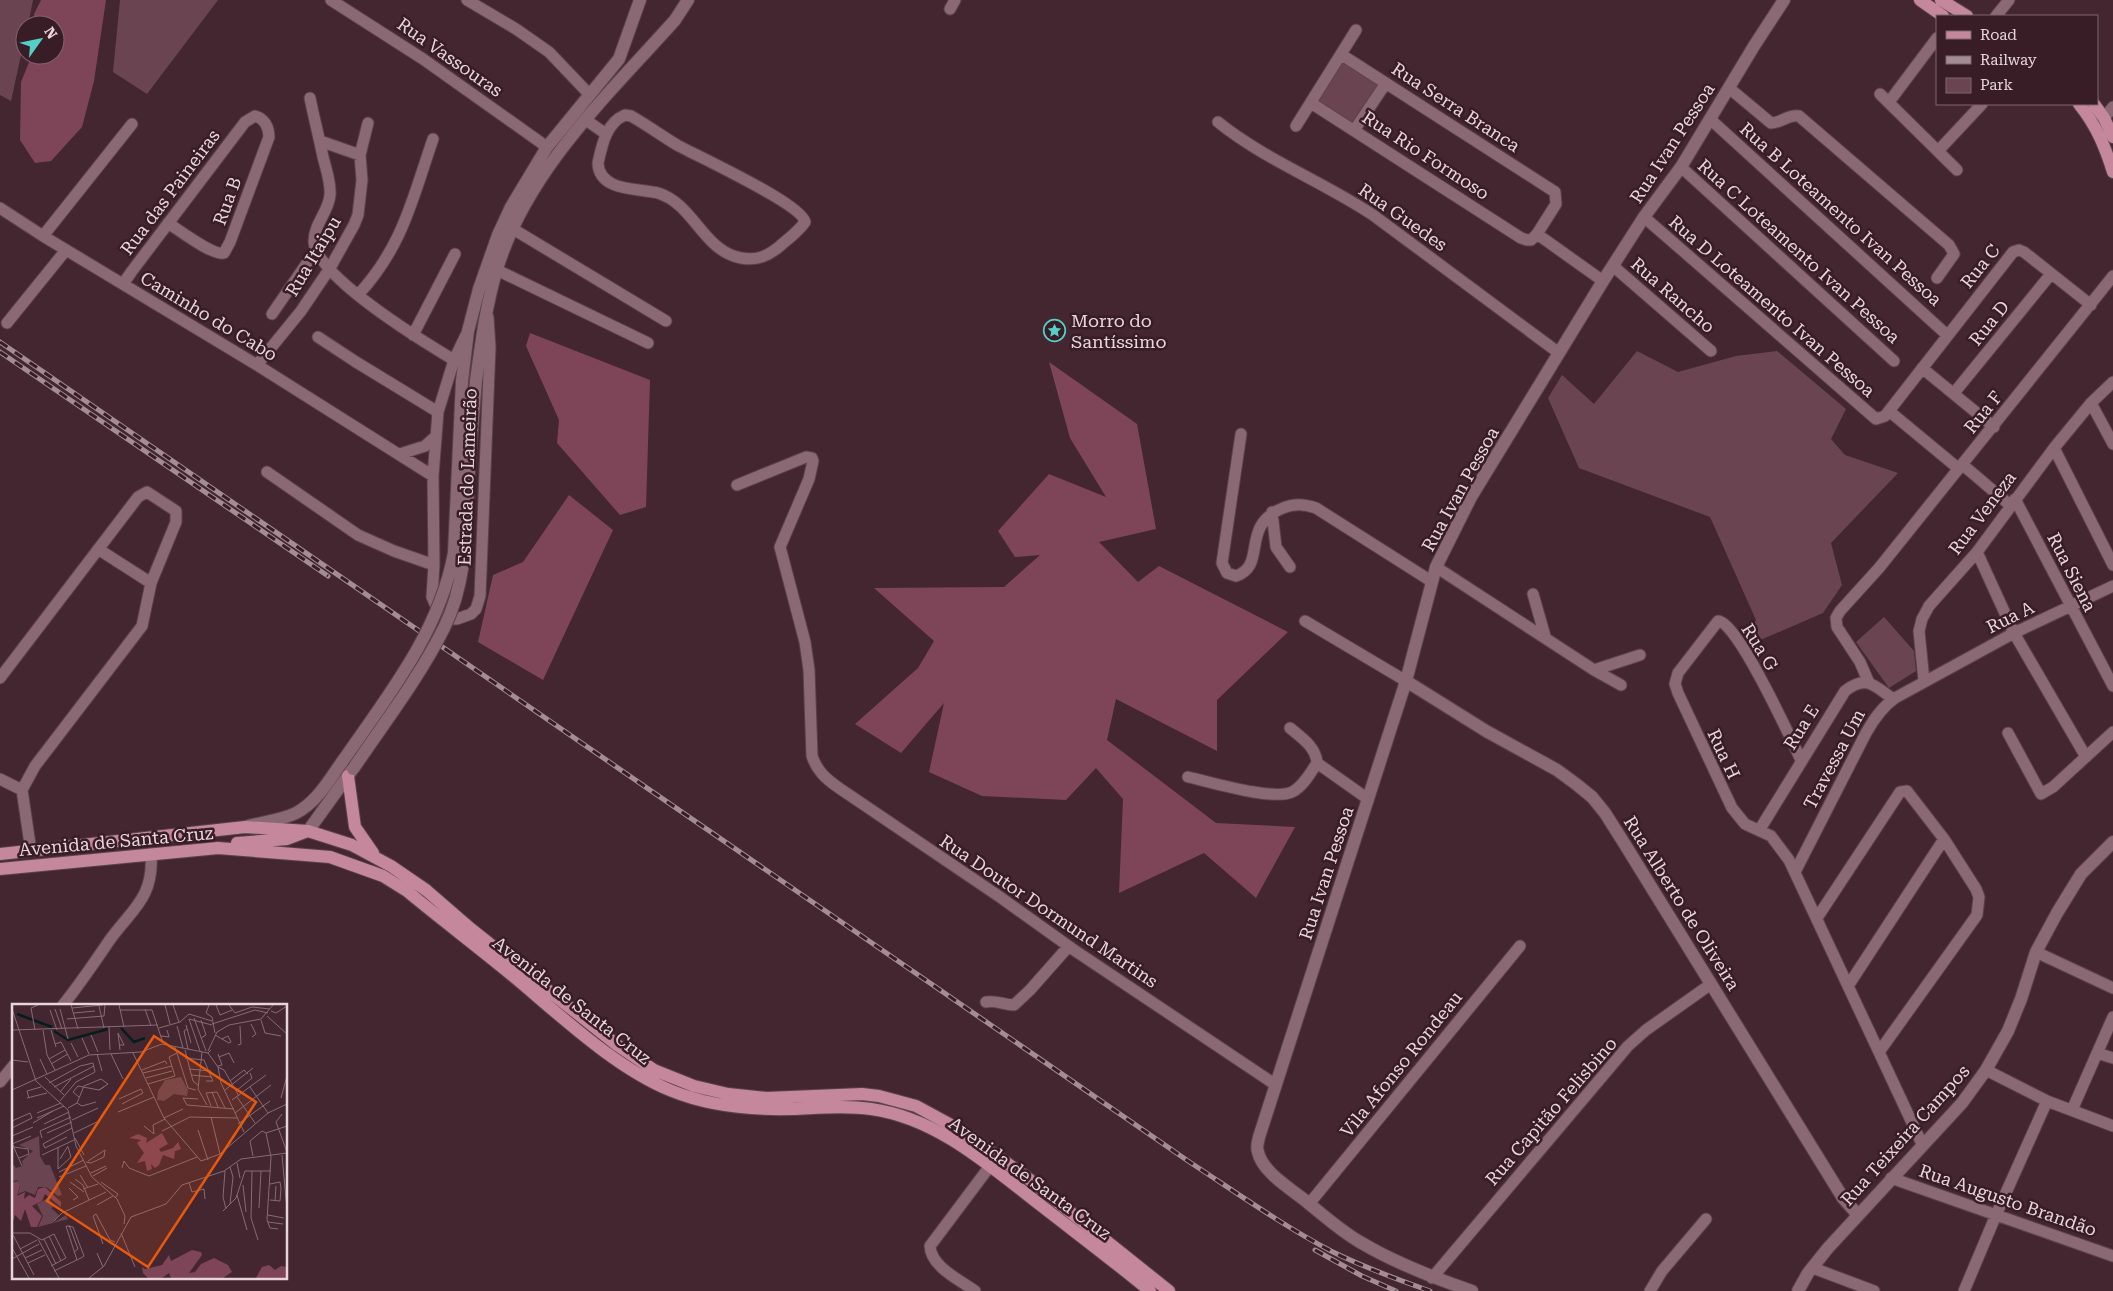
<svg xmlns="http://www.w3.org/2000/svg" width="2113" height="1291" viewBox="0 0 2113 1291" font-family="'Roboto Serif',serif">
<style>
.green{fill:#6a4551}
.forest{fill:#7e4559}
.lines{fill:none;stroke-linecap:round;stroke-linejoin:round}
.street-casing{stroke:#5a424a;stroke-width:13}
.secondary-casing{stroke:#5a424a;stroke-width:14}
.primary-casing{stroke:#5a424a;stroke-width:14}
.street{stroke:#8b6974;stroke-width:11}
.secondary{stroke:#8b6974;stroke-width:12}
.primary{stroke:#c4879c;stroke-width:12}
.rail-casing{stroke:#a38c93;stroke-width:5}
.rail{stroke:#381c26;stroke-width:3;stroke-dasharray:9;stroke-linecap:butt}
.secondary-bridge-casing{stroke:#5a424a;stroke-width:14;stroke-linecap:butt}
.secondary-bridge{stroke:#8b6974;stroke-width:12}
.labels{text-anchor:middle;dominant-baseline:central;stroke-width:5;stroke-linejoin:round;paint-order:stroke}
.street-label{font-size:18px;fill:#e8d5da;stroke:#381c26}
.poi-label{font-size:18px;fill:#e8d5da;stroke:#381c26;text-anchor:start}
.inset-river{fill:none;stroke:#041e1d;stroke-width:2.5}
.inset-road{fill:none;stroke:#856c74;stroke-width:1}
.view{fill:#e8590c;fill-opacity:0.15;stroke:#e8590c;stroke-width:2.5}
.inset-edge{fill:none;stroke:#e8d5da;stroke-width:2.5}
</style>
<rect width="100%" height="100%" fill="#432630"/>
<path class="green" d="M0 0H33L28 25H25V37L11 101 0 95Z
M120 0H218L147 94 113 72Z
M1342 55 1386 83 1355 129 1311 103Z
M1637 351 1678 372 1736 356 1777 351 1846 409 1831 439 1845 455 1898 473 1831 543 1842 585 1823 613 1758 641 1751 634 1756 620 1710 517 1579 468 1548 398 1562 375 1594 404Z
M1884 617 1914 651 1916 671 1889 688 1856 642Z"/>
<path class="forest" d="M41 0H106L94 81 82 127 51 161 35 163 20 140 21 82 32 55H55V25H35L34 14Z
M530 333 650 380 646 507 620 515 557 443 559 420 526 346Z
M1049 362 1137 424 1156 529 1099 542 1138 582 1159 566 1288 632 1217 700V751L1116 699 1107 740 1216 823 1295 827 1256 898 1204 853 1119 893 1123 799 1096 768 1066 800 982 796 929 772 944 703 901 753 855 724 918 668 934 641 874 588 1004 587 1040 555 1015 557 998 531 1049 474 1106 497 1070 438Z
M569 495 613 530 543 680 478 642 493 575 523 562Z"/>
<g class="lines">
<defs>
<path id="street" d="M331 0 423 59 547 147
M467 0 516 29 549 52 590 95
M950 9 955 0
M1996 16 2009 0
M1729 88 1771 123C1782 123 1788 114 1799 116L1949 245 1954 254 1937 278
M1880 94 1957 170
M310 98C314 118 319 137 323 157 326 169 331 182 330 195 329 211 314 224 314 241 315 276 424 342 454 360
M1889 102 1937 38
M1311 103 1521 238 1527 240H1531L1537 234 1556 204 1555 192 1342 55
M625 115 631 116C647 125 662 136 677 145 697 156 802 204 805 222 798 232 788 239 780 246 768 256 757 261 741 258 703 251 694 204 658 193 639 188 599 192 598 163 602 145 606 123 625 115Z
M2104 118 2113 107
M1710 119 1947 335
M586 120 606 134
M1218 122C1265 160 1322 181 1373 215L1559 353
M1296 126 1356 30
M1355 129 1386 83
M320 141 360 155
M1938 151 1982 104
M1681 167 1894 361
M0 208 43 236 257 365 433 476
M1644 217 1876 419 1885 416 2013 252 2019 250 2024 252 2091 305
M513 229 666 321
M1537 234 1603 281
M43 236 132 124
M1613 266 1711 351
M497 270 648 343
M123 284 132 271 245 122 255 116C264 118 269 127 269 137L230 242 224 253C213 256 179 230 168 223
M358 295C403 246 412 200 433 139
M272 314 316 250
M7 323 66 250
M413 335 455 254
M466 335 454 360 438 412 433 476 434 565 432 597 439 613 450 619H457L471 614 476 609 480 596 490 347 488 317
M318 337 356 362 438 412
M257 365 301 311 330 268 354 225 358 215 362 180 360 155 368 123
M1922 368 1994 427
M1954 393 2051 274
M2091 403 2113 444
M1889 411 1959 469
M1241 434 1222 563 1227 573 1236 576C1268 565 1239 526 1283 508 1294 503 1305 504 1316 508L1431 581
M2054 448 2113 565
M400 454 425 446 436 436
M1963 465 2011 506
M267 472 358 535 394 551 434 565
M737 485 806 457 812 458 813 461 809 479 780 547 805 642 809 670 812 756C817 771 826 779 839 788L1000 897 1074 950 1276 1085
M2015 499 2113 686
M1272 512 1276 547 1290 567
M98 549 151 583
M1977 552 2014 633 2086 757
M1436 567 1594 670 1621 685
M1533 594 1545 636
M1305 621 1406 681
M1594 670 1640 655
M0 678 138 497 147 492 176 511V522L151 583 142 626 35 766 22 790 31 851
M1924 681 1919 631 1922 619 1929 606 1977 552 2054 448 2091 403 2113 382
M1869 683 1860 662 1837 627 1836 618 1840 611 1879 568 2113 276
M2008 733 2041 794 2053 787 2113 732
M1801 760C1791 739 1737 621 1718 621L1678 673 1675 684 1678 693 1732 808 1745 824 1771 836 1789 860 1922 1144
M1317 763 1368 799
M1188 777C1211 782 1273 801 1292 792 1303 787 1311 772 1317 763 1316 747 1302 738 1290 728
M0 779 22 790
M1760 829 1845 691C1866 674 1875 686 1893 699
M1795 872 1866 733C1874 719 1882 707 1895 698L2014 633 2113 586
M1817 918 1900 792 1907 791 1944 839 1976 889 1979 897 1977 915 1879 1052
M2036 952 2113 988
M1848 986 1944 839
M986 1002C996 1000 1004 1005 1014 1005L1030 990 1068 947
M63 1005C80 984 94 963 109 941 132 909 154 898 151 854
M2097 1053 2113 1058
M1986 1070 2047 1101 2113 1126
M0 1082 14 1065
M2072 1110 2113 1017
M1891 1178 2113 1256
M1309 1204 1520 946
M1813 1268 1874 1291
M1432 1278 1628 1046 1646 1030 1711 984
M975 1291C960 1280 931 1267 930 1246L990 1166
M1650 1291 1662 1271 1706 1219
M1964 1291 1996 1215 2047 1101"/>
<path id="secondary" d="M462 381 468 331 479 289 498 235 511 207 547 147 619 59 640 0
M476 381C481 344 486 305 497 269 527 170 608 95 675 20L688 0
M1406 681 1486 731 1557 770 1576 784 1592 797 1605 813 1624 843 1843 1198 1858 1215
M248 826C263 822 282 820 296 813 317 802 329 780 342 762
M308 831 352 770
M1472 1291C1434 1278 1395 1263 1360 1242 1339 1230 1321 1213 1302 1198 1288 1187 1262 1171 1258 1152 1256 1147 1258 1142 1259 1137L1406 681 1436 567 1471 497 1603 281 1644 217 1681 167 1754 46 1784 0
M1798 1291 1808 1273 1828 1248 1962 1103 1986 1070 2008 1031 2021 999 2036 952 2057 913 2081 874 2113 842"/>
<path id="primary" d="M1920 0 1943 16
M1941 0 1967 16
M2079 104C2096 125 2105 146 2113 172
M2094 104 2104 118 2113 137
M348 776 355 827 373 853
M237 843 287 839 308 831
M0 854 245 827 308 831 352 845 391 866 426 890 471 929 617 1045 654 1070 694 1086 728 1094 767 1098 862 1094 879 1096 916 1106 962 1131 1025 1176 1169 1291
M0 869 218 848 330 857 383 876 407 891C442 920 478 947 513 976 560 1015 615 1068 672 1091 709 1106 752 1110 792 1109 818 1108 845 1105 871 1109 938 1118 991 1167 1043 1207 1079 1235 1115 1262 1150 1291"/>
</defs>
<use href="#street" class="street-casing"/>
<use href="#secondary" class="secondary-casing"/>
<use href="#primary" class="primary-casing"/>
<use href="#street" class="street"/>
<use href="#secondary" class="secondary"/>
<use href="#primary" class="primary"/>
<defs>
<path id="rail" d="M0 342 1191 1163C1237 1193 1282 1225 1331 1251 1363 1267 1396 1279 1430 1291
M0 352 328 576
M1315 1250 1362 1276 1396 1291"/>
</defs>
<use href="#rail" class="rail-casing"/>
<use href="#rail" class="rail"/>
<defs>
<path id="secondary-bridge" d="M342 762C387 697 439 633 454 553L462 381
M353 769C384 723 419 678 444 628 466 584 466 536 468 487 470 452 473 416 476 381"/>
</defs>
<use href="#secondary-bridge" class="secondary-bridge-casing"/>
<use href="#secondary-bridge" class="secondary-bridge"/>
</g>
<defs>
<symbol id="sight-ring" viewBox="-11 -11 22 22"><circle r="9.5" fill="#381c26" stroke="#55cec6" stroke-width="1.5"/><path d="M0-6L1.8-2.2L6-1.7L2.9 1.2L3.7 5.4L0 3.3L-3.7 5.4L-2.9 1.2L-6-1.7L-1.8-2.2Z" fill="#55cec6"/></symbol>
</defs>
<g fill-rule="evenodd">
<use href="#sight-ring" x="1042" y="318" width="25" height="25"/>
</g>
<g class="labels">
<g class="street-label">
<text transform="translate(450 57) rotate(35)">Rua Vassouras</text>
<text transform="translate(1456 107) rotate(33)">Rua Serra Branca</text>
<text transform="translate(1672 143) rotate(-57)">Rua Ivan Pessoa</text>
<text transform="translate(1426 155) rotate(33)">Rua Rio Formoso</text>
<text transform="translate(170 192) rotate(-53)">Rua das Paineiras</text>
<text transform="translate(227 201) rotate(-70)">Rua B</text>
<text transform="translate(1841 214) rotate(42)">Rua B Loteamento Ivan Pessoa</text>
<text transform="translate(1403 217) rotate(35)">Rua Guedes</text>
<text transform="translate(1799 251) rotate(42)">Rua C Loteamento Ivan Pessoa</text>
<text transform="translate(313 256) rotate(-59)">Rua Itaipu</text>
<text transform="translate(1980 266) rotate(-51)">Rua C</text>
<text transform="translate(1673 295) rotate(41)">Rua Rancho</text>
<text transform="translate(1772 306) rotate(41)">Rua D Loteamento Ivan Pessoa</text>
<text transform="translate(209 316) rotate(31)">Caminho do Cabo</text>
<text transform="translate(1989 323) rotate(-51)">Rua D</text>
<text transform="translate(1983 412) rotate(-51)">Rua F</text>
<text transform="translate(467 477) rotate(-88)">Estrada do Lameirão</text>
<text transform="translate(1460 489) rotate(-61)">Rua Ivan Pessoa</text>
<text transform="translate(1982 513) rotate(-53)">Rua Veneza</text>
<text transform="translate(2072 572) rotate(63)">Rua Siena</text>
<text transform="translate(2010 617) rotate(-26)">Rua A</text>
<text transform="translate(1760 647) rotate(58)">Rua G</text>
<text transform="translate(1801 727) rotate(-58)">Rua E</text>
<text transform="translate(1724 754) rotate(65)">Rua H</text>
<text transform="translate(1834 759) rotate(-62)">Travessa Um</text>
<text transform="translate(116 841) rotate(-5)">Avenida de Santa Cruz</text>
<text transform="translate(1326 873) rotate(-72)">Rua Ivan Pessoa</text>
<text transform="translate(1682 903) rotate(58)">Rua Alberto de Oliveira</text>
<text transform="translate(1049 911) rotate(34)">Rua Doutor Dormund Martins</text>
<text transform="translate(572 1000) rotate(38)">Avenida de Santa Cruz</text>
<text transform="translate(1401 1064) rotate(-51)">Vila Afonso Rondeau</text>
<text transform="translate(1551 1111) rotate(-49)">Rua Capitão Felisbino</text>
<text transform="translate(1905 1135) rotate(-48)">Rua Teixeira Campos</text>
<text transform="translate(1030 1178) rotate(36)">Avenida de Santa Cruz</text>
<text transform="translate(2008 1200) rotate(19)">Rua Augusto Brandão</text>
</g>
<g class="poi-label">
<text x="1071" y="320">Morro do<tspan x="1071" dy="21">Santíssimo</tspan></text>
</g>
</g>
<g transform="translate(12 1004)">
<rect width="275" height="275" fill="#432630"/>
<path d="M169 73 176 86 175 92 162 90 152 97 145 96 146 87 153 76ZM27 132 28 152 33 161H38L50 191 46 192 34 183H26L23 191 13 187 6 190 8 182 5 176 0 178V159L4 164 11 162 10 157 21 147 7 141ZM36 194 43 202 39 204 47 211 41 219 54 211 56 215 26 223 31 212 25 200Z" fill="#6a4551"/>
<path d="M150 129 156 140 147 145 149 148 161 144 166 138 169 145 163 147 162 155 151 151 147 161 143 164 139 160 140 165 135 167 133 157 125 159 132 149 125 139 129 136 117 134 126 130 135 134 134 139ZM5 177 8 181 5 192 13 188 12 195 17 191 23 194 26 185 33 183 49 198V203L33 190 30 197 20 202 30 212 25 223H19L13 205 9 217 3 211 0 220V179ZM180 246 189 248 190 251 177 269 183 268 189 260 202 254 216 261 220 268 211 274H159L157 269 150 274H136L131 269 130 263 133 265 150 261 157 251 159 257ZM257 261 263 266 269 262 275 263V274H244L250 263Z" fill="#7e4559"/>
<path class="inset-river" d="M5 10 40 23M109 24 122 38 133 34M42 27 56 36 96 25"/>
<path class="inset-road" d="M59 1 66 25M107 1 112 23M153 1 158 20M161 1 167 18M197 1 194 9 200 13 203 29M204 1 208 11 220 6M217 1 223 9 240 3 258 5M87 2 92 24M60 4 91 1M0 5 24 77 56 106 64 142 80 173 105 195 113 212 112 220M43 5 50 25M48 5 56 35M133 5 139 22M38 6 45 26M108 6H140L151 39M259 7 264 9 275 2M62 9 83 7M255 12 275 30M182 14 194 47M55 15 92 12 93 1M189 16 194 31 189 34M249 16 253 29 269 32M200 20 243 6 256 9M239 20 244 30 240 33M174 21 179 39M165 22 171 44M97 23 98 46M147 24 168 18 177 10 200 17M175 25 172 27 176 45M0 26 146 21M23 26 19 4 26 1M31 26 35 51 43 66M39 26 44 43M106 29 112 41H107M106 29 108 46M79 31 86 48M203 31 217 39 219 38 216 32 210 35M149 32 157 33 155 26M70 34 77 50M59 39 66 53M43 40 49 38 59 57M226 41 229 40 228 22M163 43 176 84 184 86M173 46 181 77 186 81M188 47 177 15 200 21M196 47 205 28 217 21 249 15 261 1M190 48 186 85 195 101M121 49 152 114 189 157 208 150 256 109 275 100M196 49 206 63 209 79 232 128M85 50 90 67M99 50 111 75M207 53 217 49 222 59M173 54 192 56 201 77H194M28 55 35 70M37 55 53 46M0 56 16 58M39 60 56 50M206 62 210 61 206 50M206 63 212 66 227 92M177 65 199 67M130 66 153 57 155 60M131 69 160 62M179 71 200 73M33 73 52 91M134 74 160 67M218 77 232 66 236 70M37 79 68 62 81 59 83 68 64 78 48 97M136 80 163 72 157 53 165 49M42 83 82 62M238 83 256 109M0 86 77 51 129 48 150 40 196 49 199 46M213 86 241 64M224 87 240 74 238 69M48 88 59 75M200 88 206 103M67 93 61 88 66 82 87 86M225 93 243 119M15 94 35 89M17 94 15 87 29 83M269 94 275 72M107 95 129 85 131 89 110 100M186 95 171 94 175 101 222 105M220 96 254 71M65 99 70 102 84 98M199 102 194 89 205 88 213 104M56 104 65 99 72 82 89 75 96 80 87 86 92 83M106 108 142 93M25 109 49 99M223 109 259 81M270 110 264 118 275 148M199 113 208 150M25 114 52 102M152 114 171 105M60 116 86 104M0 117 18 109 20 114 0 124M21 119 41 107M32 120 57 108M226 120 258 97M132 122 142 130 141 121 153 115M186 126 196 156M150 127 178 113 225 114M35 129 60 118M62 129 87 117M254 129 259 153 255 216 258 224 266 225M0 132 21 123M55 133 33 144 31 140 60 124M30 134 28 127 59 113M63 134 72 151M0 139 10 162M0 140 19 132M2 143 16 145 17 150 7 154M30 151 62 136M270 151 275 206M241 152 238 137 250 127 254 129 275 122M48 155 56 142M74 158 79 159 92 153 93 146 76 157M225 159 228 174M218 163 221 173 218 200M110 164 112 157 117 164 137 172 185 153M46 165 59 153 56 143M46 165V143M213 167 211 193 214 205M240 167 239 214 246 236M47 168 72 156M79 169 94 162M68 171 76 184M81 172 95 164M47 173 74 162M63 175 71 181 77 196M58 178 72 188M89 178 106 190 103 194M177 179 180 188 192 185 193 195M231 181 234 208M57 184 66 193 61 196M71 185 86 180M225 191 235 226M258 196 268 197 269 184 268 178 258 180M263 197 264 182M85 201 101 192M247 204 249 167M211 207 224 194 233 167H259M256 211 272 214M42 217 50 209 94 188M256 218 271 220M57 221 66 245 62 248M0 229H18L30 236 42 230 54 254 39 262M109 229 123 263M1 231 22 271M37 232 49 257M26 235 47 274M32 235 44 260M91 240 81 212 84 210 98 236 103 238M0 244 17 274M8 245 25 236M85 249 91 263M13 254 30 246M0 255 27 240M16 259 33 251M42 267 69 254 72 252 61 223 54 222 65 256M77 274 92 262 119 213 154 200 170 181 212 167 229 155 275 149"/>
<path class="view" d="M142 32 244 98 136 263 35 197Z"/>
<rect width="275" height="275" class="inset-edge"/>
</g>
<rect x="1936" y="15" width="162" height="90" fill="#381c26" stroke="#7e666e"/>
<rect x="1946" y="31" width="25" height="8" fill="#c4879c" stroke="#7e666e"/>
<text x="1980" y="40" font-size="15" fill="#e8d5da">Road</text>
<rect x="1946" y="56" width="25" height="8" fill="#a38c93" stroke="#7e666e"/>
<text x="1980" y="65" font-size="15" fill="#e8d5da">Railway</text>
<rect x="1946" y="78" width="25" height="15" fill="#6a4551" stroke="#7e666e"/>
<text x="1980" y="90" font-size="15" fill="#e8d5da">Park</text>
<g transform="translate(40 40) rotate(57)"><circle r="24" fill="#381c26" stroke="#7e666e"/>
<path d="M0-4L9 19L0 12L-9 19Z" fill="#55cec6"/>
<text y="-8" font-size="14" font-weight="bold" text-anchor="middle" fill="#e8d5da">N</text>
</g>
</svg>
